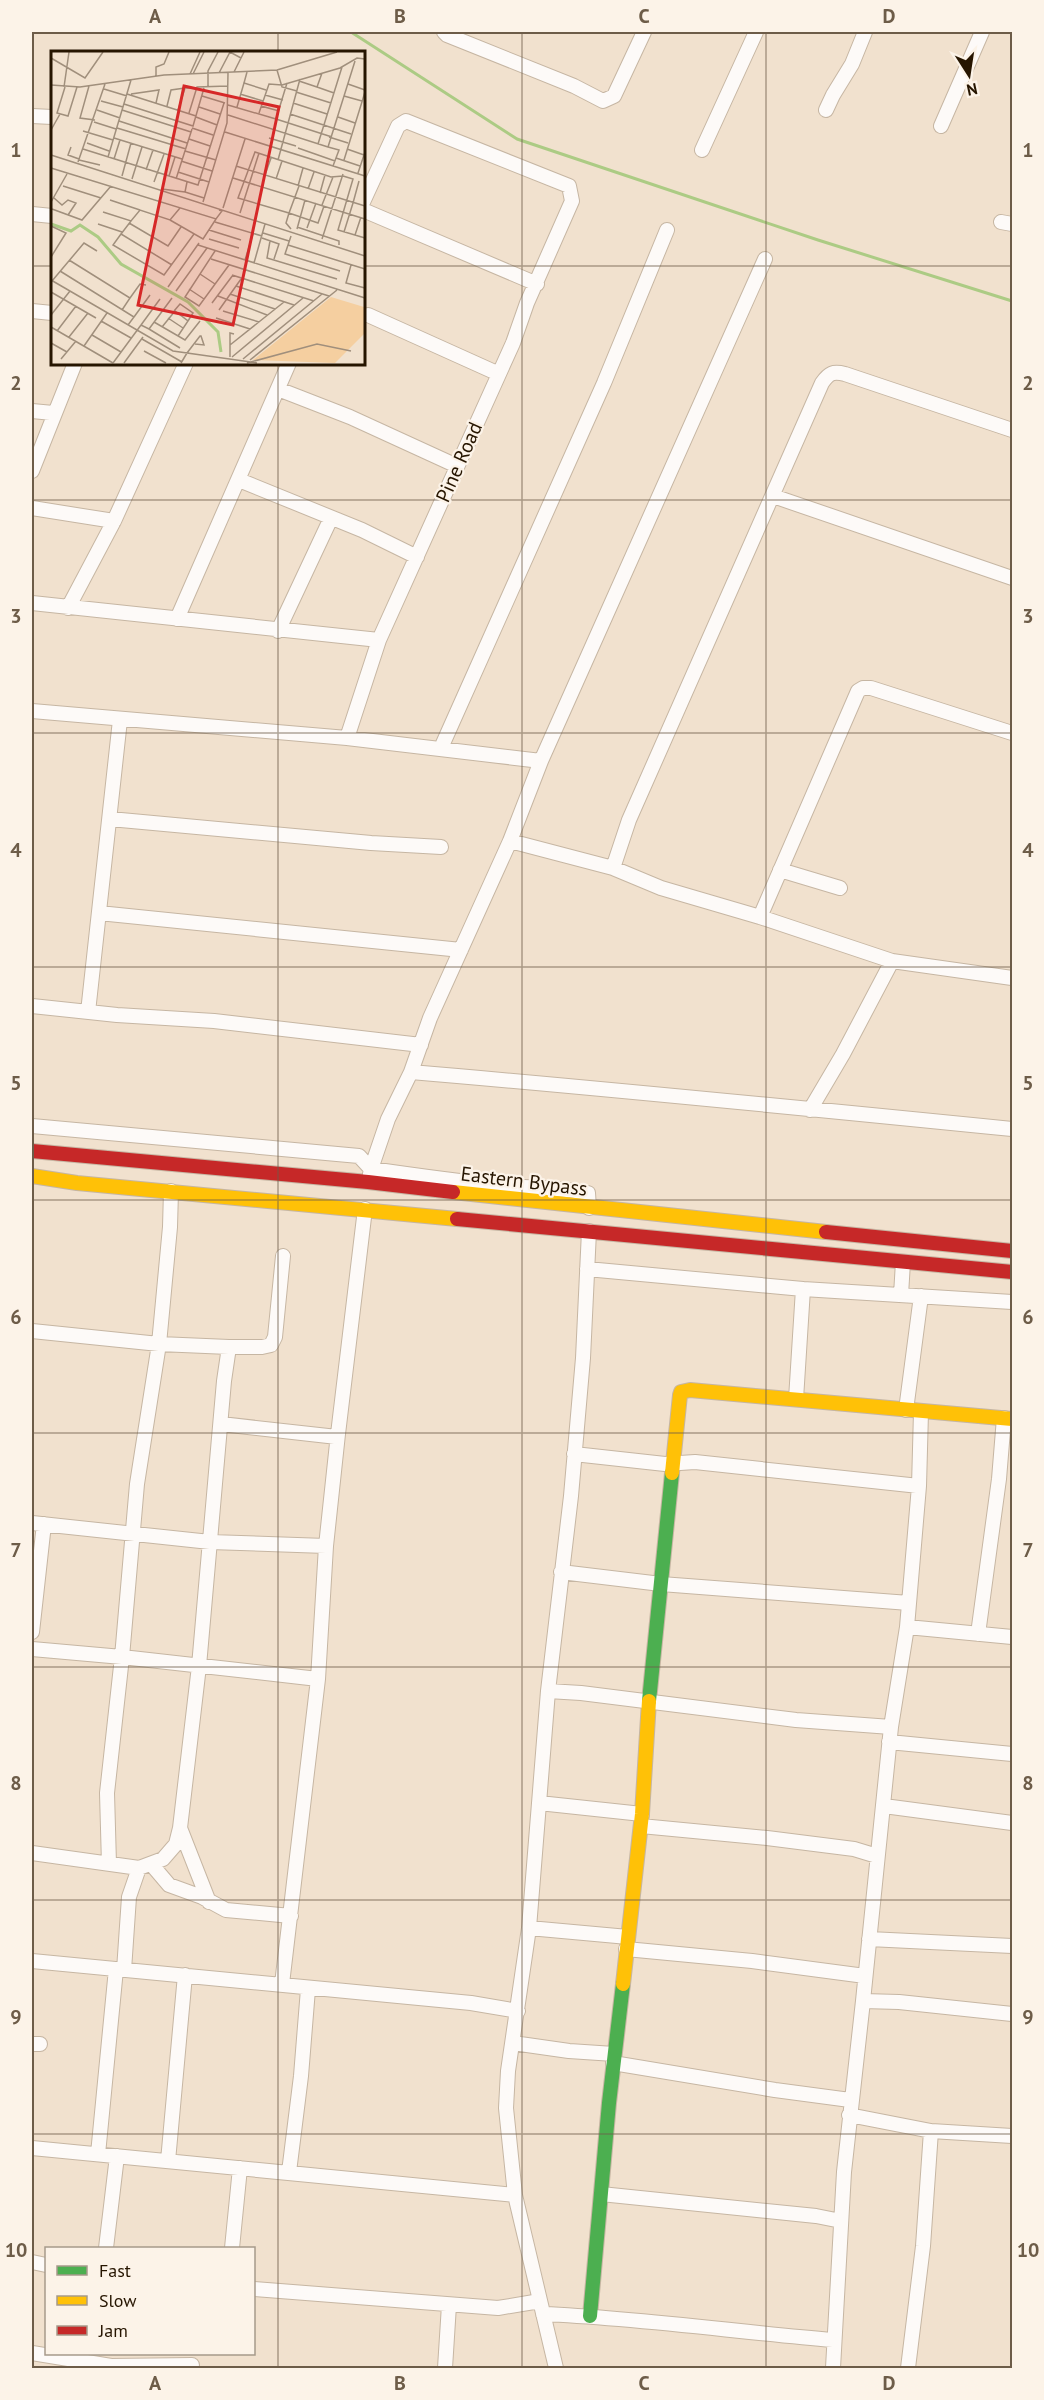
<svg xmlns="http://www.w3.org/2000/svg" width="1044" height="2400" viewBox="0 0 1044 2400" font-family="'PT Sans',sans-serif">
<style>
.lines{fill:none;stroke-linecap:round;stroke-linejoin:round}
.stream{stroke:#accb84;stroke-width:3}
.street-casing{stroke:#c6b6a3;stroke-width:16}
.fast-casing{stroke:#c6b6a3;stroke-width:16}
.slow-casing{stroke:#c6b6a3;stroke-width:16}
.jam-casing{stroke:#c6b6a3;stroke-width:16}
.street{stroke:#fdfaf8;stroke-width:14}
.fast{stroke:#4caf50;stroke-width:14}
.slow{stroke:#ffc107;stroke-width:14}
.jam{stroke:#c62828;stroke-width:14}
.grid{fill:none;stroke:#6d5c48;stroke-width:1.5;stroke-opacity:0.55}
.labels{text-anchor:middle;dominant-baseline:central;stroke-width:4.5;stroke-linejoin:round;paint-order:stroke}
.street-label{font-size:20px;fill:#261500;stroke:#fcf3e8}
.inset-river{fill:none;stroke:#accb84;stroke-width:3}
.inset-road{fill:none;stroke:#a08f7c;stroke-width:1.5}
.view{fill:#d62828;fill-opacity:0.15;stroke:#d62828;stroke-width:3}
.inset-edge{fill:none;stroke:#261500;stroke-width:3}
.neatline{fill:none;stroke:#6d5c48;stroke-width:2}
.grid-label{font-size:20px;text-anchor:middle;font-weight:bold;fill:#6d5c48}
</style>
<rect width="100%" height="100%" fill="#f1e1ce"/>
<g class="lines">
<path class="stream" d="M351 32 517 139 818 240 1012 301"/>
<defs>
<path id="street" d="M444 32 447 35 574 86 603 101 614 96 644 32
M826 110 833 95 852 64 865 32
M32 116 52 117
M941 126 982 32
M702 150 756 32
M363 210 537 284
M32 214 52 216
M1001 222 1012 224
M32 311 52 313
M368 315 499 374
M278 389 350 417 457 466
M32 411 53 413
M32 471 75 363
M239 480 362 530 417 557
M773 496 1012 578
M32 508 114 521
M32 603 379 640
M68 608 114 521 186 363
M177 619 289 363
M278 631 331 518
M32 711 347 738 541 761
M347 738 379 640 513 343 527 303 572 201 569 186 406 121 398 126 363 202
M441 748 604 383 667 230
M110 819 371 843 441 847
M510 841 541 761 765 259
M613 868 629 820 822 383C829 373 833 371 845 374L1012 430
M780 870 840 888
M99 913 461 950
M760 917 858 691 863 688H871L1012 733
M32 1006 117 1015 214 1021 421 1045
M88 1012 120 720
M411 1072 430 1018 510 841 613 868 661 888 760 917 892 961
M810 1110 843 1054 892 961 1012 978
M32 1126 359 1156 371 1169 370 1174
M589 1208 588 1193C557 1187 527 1188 496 1185 454 1181 412 1175 371 1169L388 1119 411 1072C612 1089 812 1109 1012 1129
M587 1269 803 1289 796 1399
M803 1289 1012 1302
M901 1295 903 1262
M32 1331 159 1344 229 1347 224 1381 199 1666 180 1828 176 1844 163 1859 139 1868 32 1853
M229 1347H262L271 1345 275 1337 283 1256
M906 1410 921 1296
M221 1424 337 1437
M574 1454 665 1464 695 1462 919 1486
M32 1523 210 1542 326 1546
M561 1572 661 1584 909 1603
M907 1627 1012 1637
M32 1632 44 1524
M978 1634 999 1479 1004 1418
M32 1649 122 1657 318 1679
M548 1691 581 1693 796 1720 891 1727
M889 1742 1012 1754
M539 1803 642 1814
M884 1806 1012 1823
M641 1826 767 1838 854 1849 877 1856
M180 1828 209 1902
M109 1864 107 1793 122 1657 137 1484 159 1344 170 1227 171 1191
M152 1865 169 1885 202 1897 226 1910 291 1916
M529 1928 628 1937
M869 1939 1012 1946
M626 1949 752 1961 865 1976
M32 1961 471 2003 518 2011
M124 1970 129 1897 139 1868
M282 1984 318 1679 326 1546 338 1434 365 1209
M863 2001 891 1727 907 1627 919 1486 921 1412
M513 2043 569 2051 614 2054
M32 2044H40
M613 2063 775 2090 850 2100
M849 2115 931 2131 1012 2136
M32 2148 515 2195
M98 2154 116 1969
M168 2161 185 1975
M289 2172 301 2076 308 1989
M601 2194 816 2216 841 2221
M106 2248 117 2156
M232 2248 240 2168
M32 2262 46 2265
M254 2289 498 2308 540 2301
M543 2314C640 2318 737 2332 833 2340
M32 2353 111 2366 192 2365
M445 2368 449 2305
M556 2368 515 2195 506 2108 508 2071 529 1928 548 1691 571 1496 583 1358 589 1231
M833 2368 844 2172 863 2001 899 2002 1012 2014
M908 2368 923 2246 931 2131"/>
<path id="fast" d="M649 1701 672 1473
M590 2316 609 2103 623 1984"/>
<path id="slow" d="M32 1176 77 1183 457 1219
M453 1192 826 1232
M672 1473 680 1395 681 1392 690 1390 1012 1419
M623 1984 642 1814 649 1701"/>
<path id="jam" d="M32 1151 368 1182 453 1192
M457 1219 1012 1272
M826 1232 1012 1251"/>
</defs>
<use href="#street" class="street-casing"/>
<use href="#fast" class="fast-casing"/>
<use href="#slow" class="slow-casing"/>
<use href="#jam" class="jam-casing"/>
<use href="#street" class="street"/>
<use href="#fast" class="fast"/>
<use href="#slow" class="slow"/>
<use href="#jam" class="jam"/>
</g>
<path class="grid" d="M278 32V52M522 32V2368M766 32V2368M32 266H52M363 266H1012M278 363V2368M32 500H1012M32 733H1012M32 967H1012M32 1200H1012M32 1433H1012M32 1667H1012M32 1900H1012M32 2134H1012"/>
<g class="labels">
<g class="street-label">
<text transform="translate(459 462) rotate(-66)">Pine Road</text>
<text transform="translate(524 1181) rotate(7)">Eastern Bypass</text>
</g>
</g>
<g transform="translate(51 51)">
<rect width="314" height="314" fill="#f1e1ce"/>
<path d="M280 246 313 256V283L284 312 202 309Z" fill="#f5cfa0"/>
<path class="inset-river" d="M0 173 20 180 29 174 47 186 70 213 137 251 167 281 170 301"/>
<path class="inset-road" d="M0 7 34 27 52 1M226 19 231 36 246 40M183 21 193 1M196 21 193 32 215 39M168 22 179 1 190 7M139 23 149 1M142 23 153 1M105 25V16L113 13 118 1M248 30 266 36 271 22M297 33 314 39M0 34 29 36 113 24 226 19 286 1M38 35 29 67 44 69M13 36 18 1M14 36 6 62 17 65 26 36M157 36V20L167 1M266 36 283 42M53 38 76 45M245 41 280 52M76 43 145 65M80 43 108 39 105 52M189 43 212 50M214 44 232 49M151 45 174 52M293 45 311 50M50 50 72 56M242 52 276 63M73 53 142 75 153 37M177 54 225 68 236 32M116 55 120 39 134 37M210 55 228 60M148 56 169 63M186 56 193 32M46 59 69 67M71 59 140 81M127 59 134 37H146M138 62 146 36 177 35M208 62 218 33 231 34 289 17 306 7 314 8M239 63 300 83M177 64 277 96M145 66 166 74M287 66 304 72M225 68 281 86M68 70 136 92M43 71 65 78M66 77 135 98M141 77 162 84M0 79 9 63M32 80 62 89M174 81 314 125M278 86 297 92M63 87 131 108M218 87 245 95M138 88 159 95M36 92 58 100M267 93 291 16M20 96 17 104 28 108M247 97 284 110M32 98 147 134 173 52M296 98 313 104M134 100 165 109M0 104 314 205M57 106 80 29M285 107 309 115M63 108 69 89M28 109 49 114M227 109 249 28M293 109 314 41M130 110 161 120M27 111 54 33M185 115 314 155M282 115 288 99 277 96 304 10M0 117 165 168 171 160 168 159M95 119 102 99M127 121 158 131M307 122 314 101M214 124 220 107M71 125 80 92M118 125 124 106M292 125 302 128 287 179 314 187M182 127 314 168M81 128 91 96M125 128 141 78M225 128 231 110M103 131 113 103M136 131 134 141 153 147M12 135 50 147M247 135 252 117M248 135 238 162 187 147 204 101 280 126 292 125M111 138 134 141M257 138 263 121M269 142 274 124M3 147 11 154 17 149 25 152 17 164M59 149 89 159M0 151 16 123M152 151 176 72 177 22M302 152 308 130M271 154 282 126M172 157 194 88M1 158 31 169 60 135M52 161 80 170 89 159 119 169 129 157M189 162 208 102M119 169 152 188 165 168M80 170 70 183 121 214M164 171 211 185M78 172 117 195 130 176M47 173 71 181M0 175 15 182 0 206M246 176 288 190V194M256 177 265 152M240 178 235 172 238 162 267 172 273 155M246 178 254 149M158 179 190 189M293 181 302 152M212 182 238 190M70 183 62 194 113 224 143 183M304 184 310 166M240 185 234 203 289 220M211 187 228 193 223 208M158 188 188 197M271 188 292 123M219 190 216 207 286 228M147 194 314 247M237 194 314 218M164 200 134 246 148 255 178 214M160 208 278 245M18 209 79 247 71 259M194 209 202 183M203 212 214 173M300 214 295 232 314 237M9 220 83 266 77 274M149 223 164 233M181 224 263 250M0 229 122 300 206 312M1 230 33 192 46 200M185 235 243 254M117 236 148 192M138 238 153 248M125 240 156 197M0 241 45 267M179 243 224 258M167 245 216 264M79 247 89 233 95 234M161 252 182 224M168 259 190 228M123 260 129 253 142 262 137 270M172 260 208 271M0 264 19 240M83 266 99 244M117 267 132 277M165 267 199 278M50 270 80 287M103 271 134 289 149 270M90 274 109 248M0 276 62 312M111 276 124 260 137 270 127 285M98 278 129 297M6 280 25 255M41 284 70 301M18 286 37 262M91 288 131 311M0 292 16 301M179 294 233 251M33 295 56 262M93 300 115 312M179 306V282L183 283M181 306 252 247M10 308 25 290M192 308 271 243M199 309 286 239M62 312 90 274 98 278 121 247M73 312 92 286M130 312 136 302 149 285H150L153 294 144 293M196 312 266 293 300 300"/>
<path class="view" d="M133 35 228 56 182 274 87 254Z"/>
<rect width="314" height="314" class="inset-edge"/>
</g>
<rect width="1044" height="2400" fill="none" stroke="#fcf3e8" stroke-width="66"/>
<rect x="45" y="2247" width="210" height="108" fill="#fcf3e8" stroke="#a69a8b" stroke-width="1.5"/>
<rect x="57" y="2266" width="30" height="9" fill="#4caf50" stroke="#a69a8b" stroke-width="1.5"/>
<text x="99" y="2277" font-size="18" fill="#261500">Fast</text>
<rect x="57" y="2296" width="30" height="9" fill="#ffc107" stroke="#a69a8b" stroke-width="1.5"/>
<text x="99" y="2307" font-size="18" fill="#261500">Slow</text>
<rect x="57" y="2326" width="30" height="9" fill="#c62828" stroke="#a69a8b" stroke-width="1.5"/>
<text x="99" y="2337" font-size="18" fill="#261500">Jam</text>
<g transform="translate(969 75) rotate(168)" stroke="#fcf3e8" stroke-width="4.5" paint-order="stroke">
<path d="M0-4.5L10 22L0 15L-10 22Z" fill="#261500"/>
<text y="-9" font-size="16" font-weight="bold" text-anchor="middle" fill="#261500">N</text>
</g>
<rect x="33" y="33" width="978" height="2334" class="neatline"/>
<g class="grid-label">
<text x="155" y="23">A</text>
<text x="400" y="23">B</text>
<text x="644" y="23">C</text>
<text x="889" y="23">D</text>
<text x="16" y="157">1</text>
<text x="1028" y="157">1</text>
<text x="16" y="390">2</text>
<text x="1028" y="390">2</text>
<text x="16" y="623">3</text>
<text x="1028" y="623">3</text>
<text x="16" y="857">4</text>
<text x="1028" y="857">4</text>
<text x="16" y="1090">5</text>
<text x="1028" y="1090">5</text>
<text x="16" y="1324">6</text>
<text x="1028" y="1324">6</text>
<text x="16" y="1557">7</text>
<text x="1028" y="1557">7</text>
<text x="16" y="1790">8</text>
<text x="1028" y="1790">8</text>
<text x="16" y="2024">9</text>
<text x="1028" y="2024">9</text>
<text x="16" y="2257">10</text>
<text x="1028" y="2257">10</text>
<text x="155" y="2390">A</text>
<text x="400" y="2390">B</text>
<text x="644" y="2390">C</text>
<text x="889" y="2390">D</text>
</g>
</svg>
